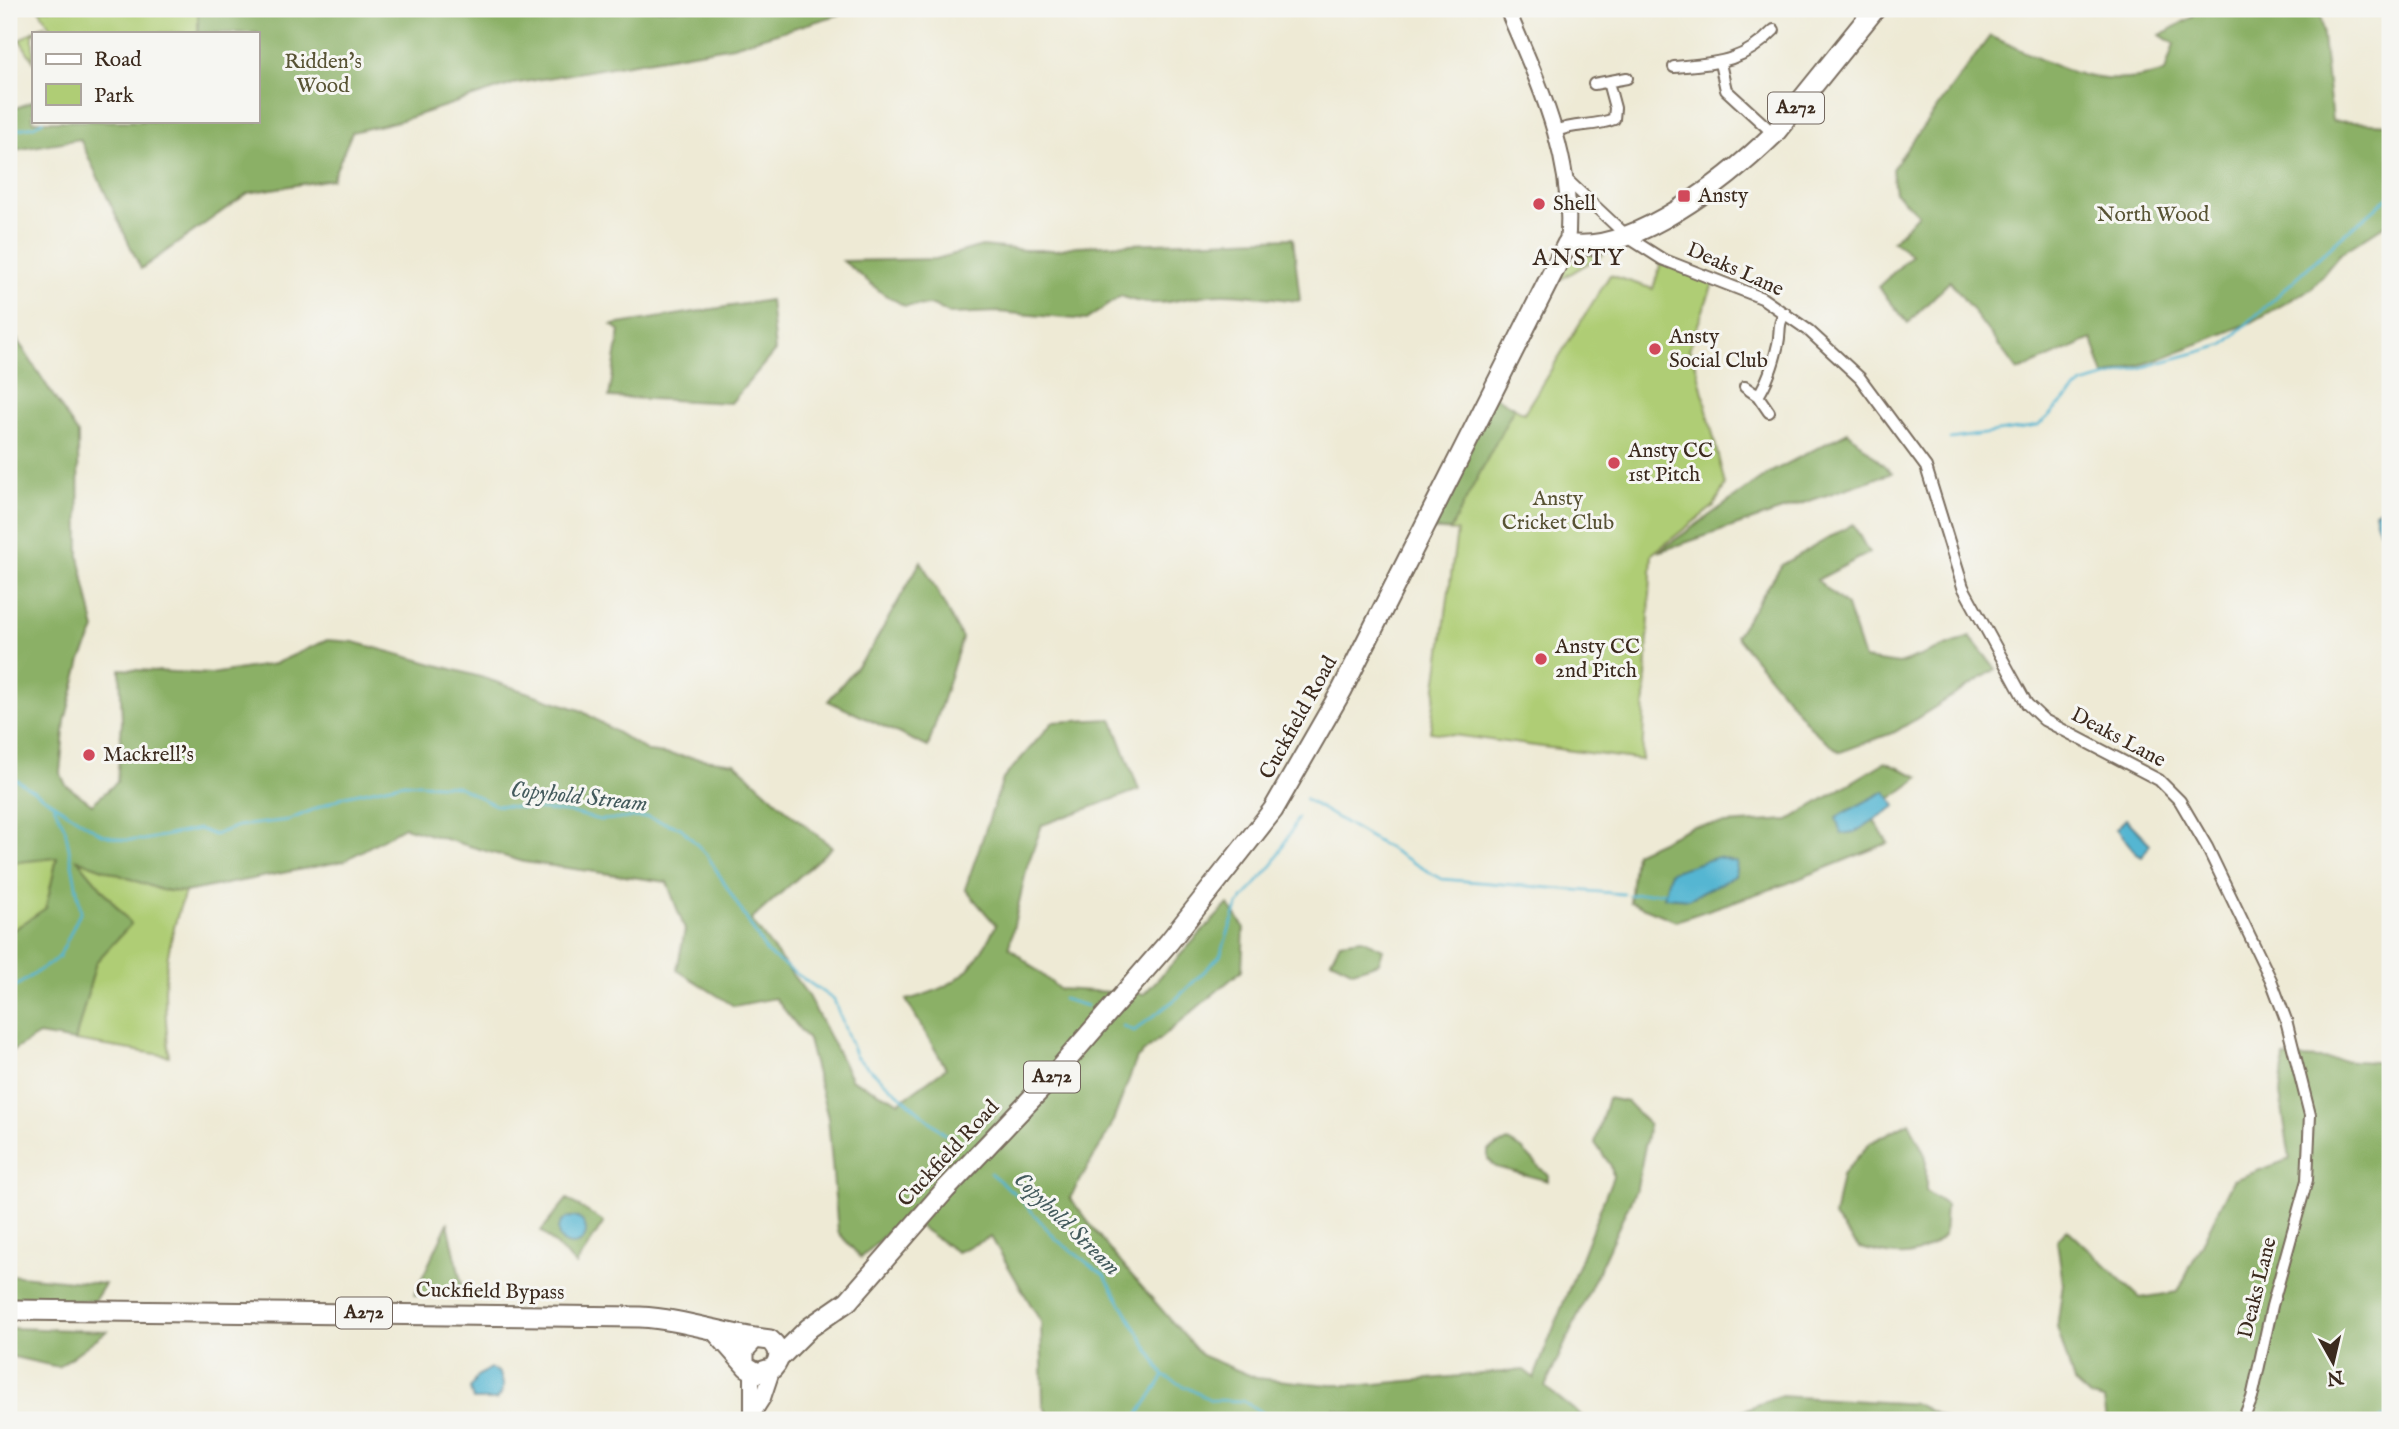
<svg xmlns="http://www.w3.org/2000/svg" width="2399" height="1429" viewBox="0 0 2399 1429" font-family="'IM FELL English',serif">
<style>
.green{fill:#afcd75;stroke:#757c4a;stroke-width:2}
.forest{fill:#8bb066;stroke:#636d42;stroke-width:2}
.water{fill:#54b6d2;stroke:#487078;stroke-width:2}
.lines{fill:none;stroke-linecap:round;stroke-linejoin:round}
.stream{stroke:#54b6d2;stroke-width:2.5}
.street-casing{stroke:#7a6d5e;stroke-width:14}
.secondary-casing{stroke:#7a6d5e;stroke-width:18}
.highway-casing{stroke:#7a6d5e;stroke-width:23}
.street{stroke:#fff;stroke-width:10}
.secondary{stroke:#fff;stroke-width:14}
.highway{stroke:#fff;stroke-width:19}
.poi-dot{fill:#d1495b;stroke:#f6f6f2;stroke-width:2.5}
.labels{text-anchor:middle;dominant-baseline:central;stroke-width:6;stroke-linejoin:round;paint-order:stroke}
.shield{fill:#f6f6f2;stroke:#73675e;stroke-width:2}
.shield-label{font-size:19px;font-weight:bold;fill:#3b2a1e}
.park-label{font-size:21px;fill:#585334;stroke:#f6f6f2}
.poi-label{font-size:21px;fill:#3b2a1e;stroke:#f6f6f2;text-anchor:start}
.street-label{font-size:21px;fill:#3b2a1e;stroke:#f6f6f2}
.water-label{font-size:23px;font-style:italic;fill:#445b5d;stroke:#f6f6f2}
.quarter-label{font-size:24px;letter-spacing:2px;fill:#3b2a1e;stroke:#f6f6f2}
</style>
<rect width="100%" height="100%" fill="#f6f6f2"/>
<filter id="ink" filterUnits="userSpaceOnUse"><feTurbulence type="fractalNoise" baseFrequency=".0143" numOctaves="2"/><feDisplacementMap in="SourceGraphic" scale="14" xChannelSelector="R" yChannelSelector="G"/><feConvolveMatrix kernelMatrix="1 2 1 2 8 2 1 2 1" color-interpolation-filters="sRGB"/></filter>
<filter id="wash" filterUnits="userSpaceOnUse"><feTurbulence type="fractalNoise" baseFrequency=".00686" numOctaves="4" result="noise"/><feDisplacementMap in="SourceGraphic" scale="28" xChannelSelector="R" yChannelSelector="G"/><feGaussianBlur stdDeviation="1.57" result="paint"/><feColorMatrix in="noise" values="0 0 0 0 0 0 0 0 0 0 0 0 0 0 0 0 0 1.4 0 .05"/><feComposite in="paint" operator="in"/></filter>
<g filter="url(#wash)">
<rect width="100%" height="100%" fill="#eeead5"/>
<path class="green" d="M39 9H198V33H54Z
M44 25 49 33H33V61L20 40Z
M1595 253 1602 255 1558 281 1569 262Z
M1662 259 1715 278 1689 349 1697 368 1725 485 1714 506 1652 554 1642 760 1430 732 1457 531 1424 529 1492 395 1524 413 1610 275 1653 289Z
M9 615 15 667 9 664Z
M57 857 46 908 9 933V863Z
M77 859 161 890 185 892C162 958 162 987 169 1056L75 1041 96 961 131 924Z"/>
<path class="forest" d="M198 9H402V12L410 9H858L733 46 513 84 399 121 352 132 332 179 248 193 141 269 80 139 9 151V111L33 101V121H257V33H198Z
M2194 9H2320L2332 121 2390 124V222L2340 254 2312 288 2252 322 2160 359 2104 376 2092 339 2018 371 1950 281 1908 323 1878 287 1912 255 1893 241 1918 214 1895 192 1892 169 1990 36C2055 64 2092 94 2165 72L2174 44 2160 35 2192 17Z
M1293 238 1300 301C1274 299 1248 294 1223 294 1185 294 1160 313 1121 296L1086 320 998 312 950 314 933 305 905 306 882 293 843 261 936 259 982 246 1025 250H1057L1076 246Z
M770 300 775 351 731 403 609 397 620 331 612 325Z
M9 327 78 434 79 557 95 630 81 660 65 721 60 773 66 785 92 804 117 782 122 722 120 669 211 674 274 664 327 640 354 642 484 678 580 710 649 752 735 763 790 813 832 847 751 920 807 994 852 1080 899 1102 946 1068 906 1000C958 987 972 972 996 925L965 889 1003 779 1053 722 1112 719 1139 790 1042 825 1027 867 1009 947 1059 989 1144 994 1228 904 1244 927 1242 970 1137 1058 1110 1129 1070 1198 1109 1249 1201 1355 1256 1378 1329 1385H1365L1524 1370 1534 1378 1613 1176 1611 1166 1595 1143 1608 1098 1627 1102 1649 1125 1637 1187 1545 1387 1587 1420H1374L1334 1409 1331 1420H1050L1043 1404 1041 1322 991 1237 957 1252 904 1216 861 1258 838 1232 828 1118 808 1040 775 998 734 1006 677 970 685 930 667 882 524 862 404 827 344 861 185 892 161 890 78 860 131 924 96 962 75 1041 39 1035 9 1053V933L46 908 57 858 9 863V664L15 666 9 615Z
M1492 395 1514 408 1450 530 1424 529Z
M1848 432 1892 473 1658 552 1769 473Z
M1853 524 1869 553 1817 580 1847 606 1864 659 1899 664 1970 637 1996 669 1895 732 1840 752 1815 732 1736 636 1782 565Z
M921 561 962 638 928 747 828 701 871 649Z
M1885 762 1920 777 1870 814 1888 843 1786 884 1676 921 1630 902 1635 853 1693 826 1789 820Z
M1362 939 1383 949 1379 963 1353 971 1331 960 1340 942Z
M2284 1057 2390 1063V1420H2107L2104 1400 2091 1397 2074 1382 2057 1327 2063 1284 2057 1240 2067 1229 2140 1298 2178 1292 2233 1180 2290 1159 2280 1094Z
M1909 1122 1926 1157V1191L1946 1205 1944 1236C1912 1263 1898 1256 1859 1248L1834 1217 1842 1175 1870 1143Z
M1508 1141 1522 1149 1548 1176V1181L1496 1167 1488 1159V1150Z
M567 1199 604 1222 576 1265 541 1231Z
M448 1223 464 1295H414Z
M9 1275 105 1284 94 1301 9 1298Z
M9 1328 107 1331 58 1367 9 1356Z
M1780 1396 1917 1404 1947 1420H1718Z"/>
<path class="water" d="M2390 503V545L2376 524 2375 512Z
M1885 791 1896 806 1855 832 1841 834 1836 817Z
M2126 819 2150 844 2142 857C2130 852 2127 837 2116 829Z
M1718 857 1737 862 1735 876 1689 899 1664 897 1670 872Z
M558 1231a14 14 0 1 1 28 0a14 14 0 1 1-28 0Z
M490 1369 499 1372C504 1382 506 1392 496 1400H473L470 1389 477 1376Z"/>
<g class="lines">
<path class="stream" d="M9 131 34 126 43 121
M1950 439 2038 426 2082 384 2224 345 2341 237 2390 196
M9 624 17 649 15 667 9 669
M9 775 101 834 123 840H143L199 829 214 835 238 826 289 820 345 796 404 783 457 786 495 805 573 813 600 820 647 817 681 828 707 855 768 954 834 1000 856 1057 946 1135
M1305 799 1441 879 1624 894H1615
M1629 895 1664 892
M9 991 59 957 81 911 65 828 54 806
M1063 999 1087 1006
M1123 1026 1134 1031 1177 998 1220 956 1238 905 1274 863 1298 818
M990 1173 1019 1197 1057 1240 1105 1276 1164 1376 1211 1400 1243 1401 1274 1420
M1135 1420 1164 1376
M2380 1420 2390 1414"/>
</g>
</g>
<g filter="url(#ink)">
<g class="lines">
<defs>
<path id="street" d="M1720 63 1726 90 1774 134
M1674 67C1717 63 1742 63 1774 30
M1594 84 1627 78
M1556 131C1575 123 1594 127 1614 119L1615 108 1608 82
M1565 178 1629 238 1662 259 1762 298 1808 330 1860 378 1926 467 1963 587 2027 704 2044 720 2159 780 2180 801 2207 847 2271 980 2286 1020 2310 1115 2307 1180 2272 1306 2252 1398 2243 1420
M1745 387 1758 396
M1769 412 1758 396C1768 381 1774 362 1778 344 1781 331 1777 325 1785 313"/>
<path id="secondary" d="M1507 9C1539 84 1576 161 1567 244
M752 1371V1411
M749 1420 763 1398 773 1368"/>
<path id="highway" d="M9 1310 640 1317C680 1319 716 1332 755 1338
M717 1333 747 1367 757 1373 773 1368C782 1358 780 1348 770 1340L755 1338 744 1350V1362
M779 1358 809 1328 848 1301 946 1189 1053 1076 1169 942 1273 810 1342 690 1567 244C1632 256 1729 178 1774 134L1875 9"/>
</defs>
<use href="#street" class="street-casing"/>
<use href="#secondary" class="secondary-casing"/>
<use href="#highway" class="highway-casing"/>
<use href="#street" class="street"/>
<use href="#secondary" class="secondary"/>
<use href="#highway" class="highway"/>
</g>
</g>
<g class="poi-dot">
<rect x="1677" y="189" width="14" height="14" rx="3.5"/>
<circle cx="1539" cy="204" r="7"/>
<circle cx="1655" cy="349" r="7"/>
<circle cx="1614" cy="463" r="7"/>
<circle cx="1541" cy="659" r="7"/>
<circle cx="89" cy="755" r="7"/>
</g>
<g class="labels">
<g class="shield">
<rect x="1768" y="92.5" width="56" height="31" rx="5"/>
<rect x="1024" y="1061.5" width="56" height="31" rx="5"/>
<rect x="336" y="1297.5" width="56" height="31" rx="5"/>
</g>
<g class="shield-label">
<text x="1796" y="108">A272</text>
<text x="1052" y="1077">A272</text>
<text x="364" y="1313">A272</text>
</g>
<g class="park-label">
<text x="323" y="62">Ridden's<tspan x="323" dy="24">Wood</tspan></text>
<text x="2153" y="215">North Wood</text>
<text x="1558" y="499">Ansty<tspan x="1558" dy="24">Cricket Club</tspan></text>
</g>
<g class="poi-label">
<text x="1698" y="196">Ansty</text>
<text x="1553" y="204">Shell</text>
<text x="1669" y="337">Ansty<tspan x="1669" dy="24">Social Club</tspan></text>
<text x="1628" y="451">Ansty CC<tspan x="1628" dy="24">1st Pitch</tspan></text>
<text x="1555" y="647">Ansty CC<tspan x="1555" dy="24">2nd Pitch</tspan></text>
<text x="103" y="755">Mackrell's</text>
</g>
<g class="street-label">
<text transform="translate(1735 270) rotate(24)">Deaks Lane</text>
<text transform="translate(1299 718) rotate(-61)">Cuckfield Road</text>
<text transform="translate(2118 738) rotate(28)">Deaks Lane</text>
<text transform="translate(949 1154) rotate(-47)">Cuckfield Road</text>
<text transform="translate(2258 1288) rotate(-76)">Deaks Lane</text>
<text transform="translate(490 1292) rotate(1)">Cuckfield Bypass</text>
</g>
<g class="water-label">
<text transform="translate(579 797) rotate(6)">Copyhold Stream</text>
<text transform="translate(1067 1224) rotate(44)">Copyhold Stream</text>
</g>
<g class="quarter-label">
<text x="1579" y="258">ANSTY</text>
</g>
</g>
<rect width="2399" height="1429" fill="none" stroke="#f6f6f2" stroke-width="35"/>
<rect x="32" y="32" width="228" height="91" fill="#f6f6f2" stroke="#aba49d" stroke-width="2"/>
<rect x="46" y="54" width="35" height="10" fill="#ffffff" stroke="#aba49d" stroke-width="2"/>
<text x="94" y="66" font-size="21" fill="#3b2a1e">Road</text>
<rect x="46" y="84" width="35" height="21" fill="#afcd75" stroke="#aba49d" stroke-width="2"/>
<text x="94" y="102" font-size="21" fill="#3b2a1e">Park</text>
<g transform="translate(2333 1362) rotate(172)" stroke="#f6f6f2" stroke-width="5" paint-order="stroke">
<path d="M0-5L12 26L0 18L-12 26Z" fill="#3b2a1e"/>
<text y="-10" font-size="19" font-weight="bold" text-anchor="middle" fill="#3b2a1e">N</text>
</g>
</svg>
